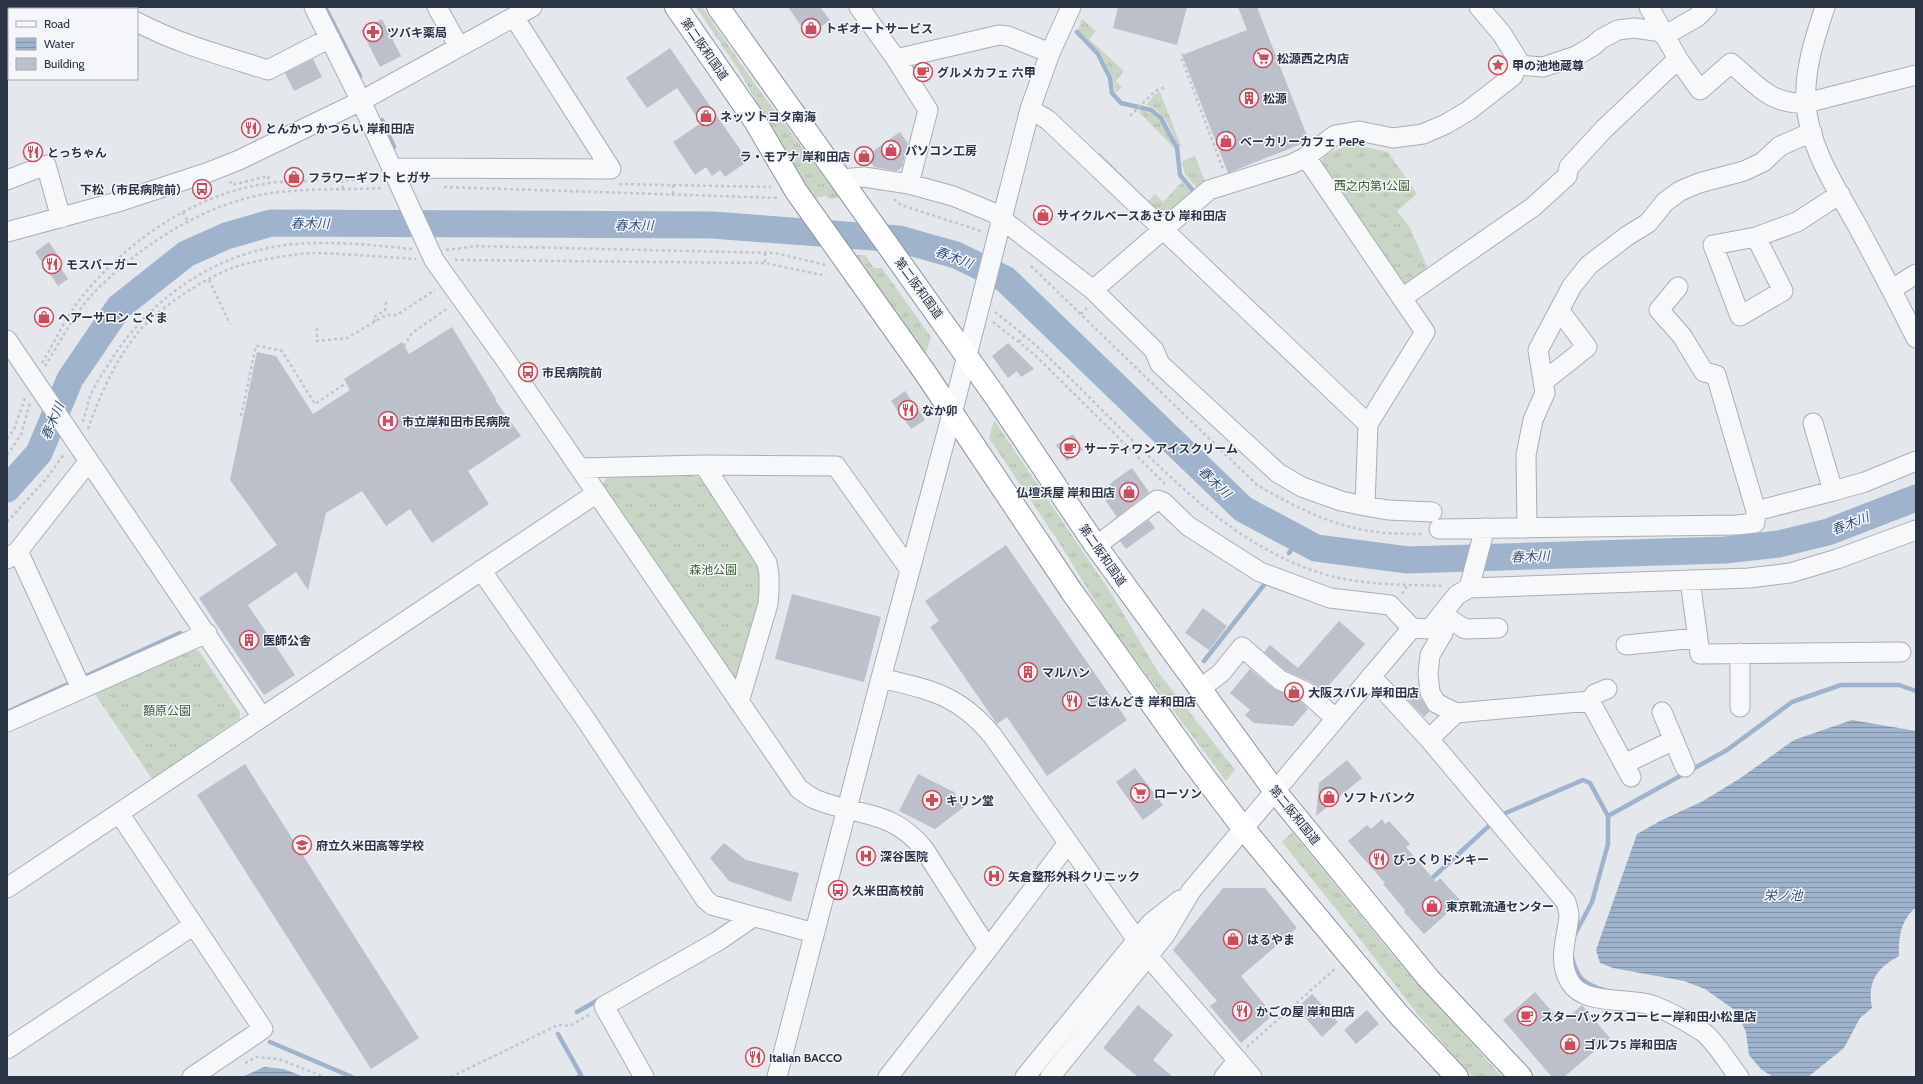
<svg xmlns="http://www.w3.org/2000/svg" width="1923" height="1084" viewBox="0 0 1923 1084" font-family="Cabin,'Noto Sans JP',sans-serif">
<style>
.grass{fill:url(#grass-tufts)}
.water{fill:url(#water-rules)}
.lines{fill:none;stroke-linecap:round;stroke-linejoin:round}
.stream{stroke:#9fb4cc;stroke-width:4.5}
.river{stroke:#9fb4cc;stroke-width:27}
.building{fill:#bbc0ca}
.minor-casing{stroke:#a9aeb7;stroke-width:21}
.highway-casing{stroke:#8b94a3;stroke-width:24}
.path{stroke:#c2c5cb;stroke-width:2.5;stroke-dasharray:3 3;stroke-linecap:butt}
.minor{stroke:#f7f8fa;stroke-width:19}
.highway{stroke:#fff;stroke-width:22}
.labels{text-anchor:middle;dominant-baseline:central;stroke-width:3;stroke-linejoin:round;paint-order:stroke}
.poi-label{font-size:12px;font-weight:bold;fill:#2b3445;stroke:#f4f6f9;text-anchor:start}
.street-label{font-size:12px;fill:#2b3445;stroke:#f4f6f9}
.park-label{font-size:12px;fill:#3f6138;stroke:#f4f6f9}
.water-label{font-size:13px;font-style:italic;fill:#34527a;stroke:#f4f6f9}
</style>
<defs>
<pattern id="grass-tufts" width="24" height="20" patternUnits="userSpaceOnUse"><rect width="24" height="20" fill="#c9d6c5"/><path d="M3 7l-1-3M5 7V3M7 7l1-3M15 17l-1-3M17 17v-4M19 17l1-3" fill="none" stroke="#adb8ab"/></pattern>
<pattern id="water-rules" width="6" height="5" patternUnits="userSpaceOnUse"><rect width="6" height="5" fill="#9fb4cc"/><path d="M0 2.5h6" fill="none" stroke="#8293a7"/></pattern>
</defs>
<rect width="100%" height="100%" fill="#e4e7ec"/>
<path class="grass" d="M696 7H702L760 91 840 198 829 199 826 196 814 198 793 167 738 69Z
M1082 19 1096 31 1089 39 1124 71 1116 81 1122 87 1116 93 1112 77 1102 55 1078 30Z
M1160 92 1181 146 1178 147C1172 130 1164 110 1146 105L1155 94Z
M1141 110C1159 113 1170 132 1174 148L1139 112Z
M1351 144 1388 152 1417 194 1397 211 1409 226 1430 273 1412 286 1403 283 1321 167 1324 155Z
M1100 153 1148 201 1155 194 1163 202 1182 182 1193 194 1171 214 1159 216 1097 156Z
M1195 156 1206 183 1198 190 1185 174 1182 161Z
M853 255H865L874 268H882L931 337 925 357Z
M994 420 1111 593 1158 672 1235 770 1226 781 1110 626 1060 544 989 438Z
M689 474 704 479 750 546 766 585 738 678 732 677 603 484 607 477Z
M188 647 199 651 240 712V719L152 779 93 691Z
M1292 832 1392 954 1502 1077H1473L1418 1015 1356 934 1282 842Z"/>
<path class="water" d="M1852 720 1916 731V907C1901 920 1898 937 1899 956 1877 968 1867 981 1872 1008L1860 1018 1844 1048 1808 1077H1773L1761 1069 1749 1055 1746 1032 1736 1011 1705 989 1684 981 1613 968 1600 963 1596 950 1637 834 1660 821 1703 801 1739 779 1794 740Z
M264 1067 284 1069 304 1077H242Z"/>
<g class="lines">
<path class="stream" d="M325 7 360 76
M1077 32 1098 54 1110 78 1112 93 1121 103 1151 110 1161 118 1177 148 1180 175 1195 193
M382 120 394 147
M1289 553 1299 539
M1204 661 1267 581
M86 676 180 633
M7 712 68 684
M1501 815 1583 780 1590 783 1608 816
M1429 881 1491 824
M1575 934 1592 902 1608 844V816L1727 750 1792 702 1841 685H1899L1916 691
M1572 957C1577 978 1583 984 1604 990
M577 1012 600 999
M558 1034 581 1075 578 1077
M270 1042 352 1077"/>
<path class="river" d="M7 489 39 453 70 379 119 307 186 254 226 236 271 223 712 225 899 239 956 255 1005 279 1243 509 1316 548 1408 560 1725 550 1779 544 1828 532 1916 498"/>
</g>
<path class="building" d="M788 7H820L830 20 808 36Z
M1118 7H1187L1177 45 1113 28Z
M1238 7H1257L1309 141 1228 173 1182 55 1247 30Z
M382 19 401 56 380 67 361 30Z
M670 48 748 161 725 177 720 170 712 176 706 167 695 175 673 142 701 123 677 88 647 108 626 78Z
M313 59 322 77 294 91 285 73Z
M900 132 908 144 902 167 897 171 874 167 866 156Z
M49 242 63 263 59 265 68 279 58 286 35 252Z
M452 327 496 399 495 400 521 436 468 471 489 504 432 543 410 509 386 526 362 491 326 513 308 590 296 572 248 605 295 675 264 695 199 598 277 545 230 480 257 352 276 356 313 414 350 390 344 379 402 342 409 354Z
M1008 343 1034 369 1021 377 1017 371 1008 378 992 356Z
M905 391 925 420 911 429 891 401Z
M1073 434 1083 450 1067 461 1056 445Z
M1132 468 1149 492 1117 517 1103 497 1110 492 1107 490 1111 487 1109 486 1112 482Z
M1149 520 1155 528 1126 549 1120 541Z
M1006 545 1127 720 1047 776 1007 717 997 724 930 627 939 621 925 601Z
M792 594 881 617 864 682 775 659Z
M1203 608 1227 626 1209 650 1185 633Z
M1339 621 1365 644 1323 692 1311 682 1286 671 1264 652 1270 645 1298 668Z
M1250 669 1273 688 1300 701 1308 709 1293 726 1254 723 1245 715 1250 710 1230 693Z
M1412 687 1430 711 1424 717 1403 695Z
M1347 760 1362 778 1316 816 1319 783Z
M245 764 419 1038 371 1069 197 795Z
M1135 768 1163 805 1143 820 1116 782Z
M918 774 954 792 964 807 935 829 899 811Z
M1382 819 1385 824 1389 821 1410 844 1406 847 1436 882 1440 878 1461 901 1424 934 1404 912 1405 910 1383 884 1385 883 1348 841 1367 825 1371 829Z
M724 843 746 860 799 873 791 902 729 881 710 858Z
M1223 888H1265L1297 928 1241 976 1273 1015 1241 1043 1210 1006 1217 1001 1173 950Z
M1535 992 1562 1023 1582 1005 1610 1038 1564 1077H1552L1503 1020Z
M1312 994 1338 1022 1322 1037 1297 1008Z
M1138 1005 1173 1035 1153 1060 1173 1077H1138L1103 1048Z
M1367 1010 1379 1024 1356 1044 1344 1030Z"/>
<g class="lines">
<defs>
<path id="minor" d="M115 7 117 9
M314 7 361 101 434 260 507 362 799 789C805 793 811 798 817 800 860 817 891 809 924 849L988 949
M437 7 459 47
M859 7 896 59 928 110 909 184
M1649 7 1678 59 1700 90 1731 63C1756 84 1770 105 1806 103L1916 75
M1825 7C1815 38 1804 69 1806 102 1808 147 1837 189 1858 227 1878 264 1897 300 1916 338
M137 22C178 44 224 56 268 70L330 38
M1664 36 1697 17 1707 7
M896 59 999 35 1008 36 1050 53
M1516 65 1543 67 1576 56 1593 46 1601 39 1618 30 1634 28 1662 32
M1030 109 1048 120 1368 424
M1306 157 1425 332 1368 424 1365 506
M392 168 611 169 514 17
M840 179 864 177 909 184 953 196 994 213 1093 290 1154 350 1160 364 1278 473 1302 487 1341 501 1365 506 1388 510 1432 512
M7 180 46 165 61 218
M7 232 121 201 209 172 239 160 361 101 532 7
M1756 237 1783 291 1740 316 1713 245 1756 237 1797 222 1840 194
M1892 289 1916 274
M1093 290 1209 190 1292 164 1306 157 1335 135 1359 131 1393 138 1423 134 1446 124 1468 111 1513 76 1518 60 1502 34 1479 7
M1402 298 1533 207 1567 176 1569 167 1604 129 1678 59
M7 340 262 717
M1543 382 1587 347 1559 310
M1813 423 1833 491 1865 482 1916 461
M704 465 759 550 767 563 769 575V591L768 604 739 702
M580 468 704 465 836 466 910 570
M1756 511 1833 491
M1527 528 1526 455 1533 420 1545 393 1538 350 1572 286 1589 265 1627 236 1648 223 1665 202 1680 191 1699 183 1744 171 1763 162 1780 146 1812 132
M1439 529 1737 525 1755 523 1756 511 1716 375 1704 372 1682 336 1659 310 1678 287
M1096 546 1157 500 1163 502 1188 526 1260 572 1330 598 1390 605 1412 628 1430 629 1457 595 1469 588 1749 578 1790 573 1837 559 1916 530
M18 551 81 688
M7 559 18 551 89 461
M481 570 586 720 705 899 712 905 814 933
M1690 580 1700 654 1901 652
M1469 588 1485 528
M1443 615V633L1430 655 1428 674 1430 692 1436 703 1456 713
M1443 615 1465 629 1498 628
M1626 645 1697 638
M1740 653V707
M1371 676 1429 739 1566 902C1567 906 1569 912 1569 916 1567 938 1557 961 1570 982 1584 1006 1628 997 1652 1005 1668 1011 1686 1021 1700 1030 1713 1037 1729 1065 1739 1077
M881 678C930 690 958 694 992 735L1137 940
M1200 689 1221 673 1242 647 1280 680 1306 692 1335 718
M1590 701 1631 777
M1662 712 1685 767
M7 722 207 633
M1429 739 1456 713 1590 701 1595 694 1607 689
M1624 764 1674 740
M119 813 263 1029 192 1077
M7 888 597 493
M1148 956 1252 1077
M7 1049 194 925
M644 1077 604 1006 718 941 753 917
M777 1077 881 678 952 414 1030 109 1050 53 1071 7
M888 1077 988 949 1068 843
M1025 1077 1151 923 1180 900
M1050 1077 1165 935 1191 891 1412 628
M1224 1077 1238 1060"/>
<path id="highway" d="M676 7 755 121 796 191 926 374 1072 592 1193 762 1243 828 1398 1014 1457 1077
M718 7 995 396 1096 546 1274 790 1429 979 1521 1077"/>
</defs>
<use href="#minor" class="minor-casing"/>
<use href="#highway" class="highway-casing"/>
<path class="path" d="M1184 54 1181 57 1223 169
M1130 116 1155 91 1166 87
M342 180 343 190
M230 181 232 185 268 176 270 183
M619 184 771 187
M444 187 779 198
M673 194V185
M894 199 901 205 981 231
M183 212 188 222
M446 250 476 246 775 253 826 265
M765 253V263
M455 260 765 263 822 275
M1031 266 1257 485C1298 509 1338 529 1386 533 1399 534 1411 534 1423 534
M209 280 230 324
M995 312C1010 324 1027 337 1041 350 1068 376 1095 403 1121 429 1177 484 1231 539 1306 568 1352 586 1395 584 1443 586
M1081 314 1087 308
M375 322 373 318 385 310 386 301
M993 322 1035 355 1165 484
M317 328V341L347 338 386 315H397L435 290
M1019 342 1024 336
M404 346 412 333 448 308
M42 363C56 340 67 314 85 293 132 237 196 194 269 183 280 181 292 182 302 181 328 181 353 180 378 179
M45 366C59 344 73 316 90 297 135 248 204 203 271 193 308 188 346 190 384 188
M241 416 256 346H260L282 351 315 404 346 383
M83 422C86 412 88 400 93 390 97 381 103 373 108 365 148 299 217 251 294 244 333 241 373 245 412 249
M88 429C100 395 114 363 136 335 155 310 203 279 232 268 251 261 296 253 316 253 349 254 383 257 416 259
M7 439 14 429 25 398
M7 455 21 435 30 403
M7 522 46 479 64 454
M1402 594 1407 586
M1247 1047 1336 968
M245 1063 257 1057 279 1059 324 1077
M451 1077 558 1025 570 1026 590 1014"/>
<use href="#minor" class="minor"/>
<use href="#highway" class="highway"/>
</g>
<defs>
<symbol id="shop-ring" viewBox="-11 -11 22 22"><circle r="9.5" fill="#f4f6f9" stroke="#d1495b" stroke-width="1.5"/><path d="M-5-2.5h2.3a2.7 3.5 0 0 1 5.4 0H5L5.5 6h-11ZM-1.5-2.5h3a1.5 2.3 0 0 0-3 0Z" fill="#d1495b"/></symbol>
<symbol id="pharmacy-ring" viewBox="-11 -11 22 22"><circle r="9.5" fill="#f4f6f9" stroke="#d1495b" stroke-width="1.5"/><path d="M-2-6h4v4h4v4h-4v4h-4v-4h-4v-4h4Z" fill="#d1495b"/></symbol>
<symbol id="supermarket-ring" viewBox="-11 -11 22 22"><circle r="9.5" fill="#f4f6f9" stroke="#d1495b" stroke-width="1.5"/><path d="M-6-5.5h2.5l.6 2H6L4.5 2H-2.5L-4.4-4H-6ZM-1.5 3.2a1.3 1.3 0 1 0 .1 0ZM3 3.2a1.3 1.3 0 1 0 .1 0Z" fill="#d1495b"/></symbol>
<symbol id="sight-ring" viewBox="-11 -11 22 22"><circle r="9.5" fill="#f4f6f9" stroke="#d1495b" stroke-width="1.5"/><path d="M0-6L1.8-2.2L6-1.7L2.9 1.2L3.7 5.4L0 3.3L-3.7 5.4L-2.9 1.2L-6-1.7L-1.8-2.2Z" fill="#d1495b"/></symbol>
<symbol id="cafe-ring" viewBox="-11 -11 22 22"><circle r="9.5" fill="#f4f6f9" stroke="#d1495b" stroke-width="1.5"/><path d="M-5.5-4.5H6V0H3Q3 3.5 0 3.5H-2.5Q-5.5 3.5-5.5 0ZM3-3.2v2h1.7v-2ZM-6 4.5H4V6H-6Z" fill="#d1495b"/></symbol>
<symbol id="building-ring" viewBox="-11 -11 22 22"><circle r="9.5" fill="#f4f6f9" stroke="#d1495b" stroke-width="1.5"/><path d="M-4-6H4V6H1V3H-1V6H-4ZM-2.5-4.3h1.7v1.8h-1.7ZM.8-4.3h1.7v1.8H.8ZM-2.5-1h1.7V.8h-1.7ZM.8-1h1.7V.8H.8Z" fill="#d1495b"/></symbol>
<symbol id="restaurant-ring" viewBox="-11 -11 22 22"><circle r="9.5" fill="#f4f6f9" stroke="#d1495b" stroke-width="1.5"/><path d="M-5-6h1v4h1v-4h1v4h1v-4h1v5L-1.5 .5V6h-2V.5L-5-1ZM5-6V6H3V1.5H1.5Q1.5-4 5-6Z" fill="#d1495b"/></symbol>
<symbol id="bus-ring" viewBox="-11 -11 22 22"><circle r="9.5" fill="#f4f6f9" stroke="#d1495b" stroke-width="1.5"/><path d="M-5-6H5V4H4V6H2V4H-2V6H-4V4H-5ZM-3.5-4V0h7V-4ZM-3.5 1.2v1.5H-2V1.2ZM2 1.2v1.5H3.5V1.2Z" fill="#d1495b"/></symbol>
<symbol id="hospital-ring" viewBox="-11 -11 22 22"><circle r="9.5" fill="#f4f6f9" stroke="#d1495b" stroke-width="1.5"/><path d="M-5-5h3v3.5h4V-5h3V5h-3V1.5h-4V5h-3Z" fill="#d1495b"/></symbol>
<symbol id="school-ring" viewBox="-11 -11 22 22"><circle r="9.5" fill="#f4f6f9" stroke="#d1495b" stroke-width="1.5"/><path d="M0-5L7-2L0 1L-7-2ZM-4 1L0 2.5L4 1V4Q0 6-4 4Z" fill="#d1495b"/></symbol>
</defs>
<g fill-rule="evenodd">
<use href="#shop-ring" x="800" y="17" width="22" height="22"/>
<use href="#pharmacy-ring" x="362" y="21" width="22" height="22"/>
<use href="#supermarket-ring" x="1252" y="47" width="22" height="22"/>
<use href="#sight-ring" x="1487" y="54" width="22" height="22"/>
<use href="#cafe-ring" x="912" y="61" width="22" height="22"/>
<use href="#building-ring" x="1238" y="87" width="22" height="22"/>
<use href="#shop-ring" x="695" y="105" width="22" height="22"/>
<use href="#restaurant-ring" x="240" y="117" width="22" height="22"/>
<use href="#shop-ring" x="1215" y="130" width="22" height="22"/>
<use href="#shop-ring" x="880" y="139" width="22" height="22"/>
<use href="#restaurant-ring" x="22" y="141" width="22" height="22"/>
<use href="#shop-ring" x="853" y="145" width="22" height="22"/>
<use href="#shop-ring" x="283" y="166" width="22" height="22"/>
<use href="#bus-ring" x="191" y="178" width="22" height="22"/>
<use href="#shop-ring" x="1032" y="204" width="22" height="22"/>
<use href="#restaurant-ring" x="41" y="253" width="22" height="22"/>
<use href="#shop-ring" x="33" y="306" width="22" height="22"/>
<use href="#bus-ring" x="517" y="361" width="22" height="22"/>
<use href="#restaurant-ring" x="897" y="399" width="22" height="22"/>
<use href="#hospital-ring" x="377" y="410" width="22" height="22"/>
<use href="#cafe-ring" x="1059" y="437" width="22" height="22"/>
<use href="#shop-ring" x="1118" y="481" width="22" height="22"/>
<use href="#building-ring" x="238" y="629" width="22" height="22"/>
<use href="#building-ring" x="1017" y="661" width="22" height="22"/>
<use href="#shop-ring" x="1283" y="681" width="22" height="22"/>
<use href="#restaurant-ring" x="1061" y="690" width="22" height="22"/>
<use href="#supermarket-ring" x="1129" y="782" width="22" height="22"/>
<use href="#shop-ring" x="1318" y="786" width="22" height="22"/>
<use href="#pharmacy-ring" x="921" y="789" width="22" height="22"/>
<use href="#school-ring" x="291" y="834" width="22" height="22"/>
<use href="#hospital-ring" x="855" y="845" width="22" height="22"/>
<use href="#restaurant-ring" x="1368" y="848" width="22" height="22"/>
<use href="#hospital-ring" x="983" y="865" width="22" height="22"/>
<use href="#bus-ring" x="827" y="879" width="22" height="22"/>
<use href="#shop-ring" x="1421" y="895" width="22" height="22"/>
<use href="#shop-ring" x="1222" y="928" width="22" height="22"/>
<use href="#restaurant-ring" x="1231" y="1000" width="22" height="22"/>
<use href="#cafe-ring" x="1516" y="1005" width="22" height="22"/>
<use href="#shop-ring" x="1559" y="1033" width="22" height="22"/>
<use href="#restaurant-ring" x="744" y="1046" width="22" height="22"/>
</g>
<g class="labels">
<g class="poi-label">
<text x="825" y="28">トギオートサービス</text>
<text x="387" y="32">ツバキ薬局</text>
<text x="1277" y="58">松源西之内店</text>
<text x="1512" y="65">甲の池地蔵尊</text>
<text x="937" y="72">グルメカフェ 六甲</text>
<text x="1263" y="98">松源</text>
<text x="720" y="116">ネッツトヨタ南海</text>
<text x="265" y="128">とんかつ かつらい 岸和田店</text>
<text x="1240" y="141">ベーカリーカフェ PePe</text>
<text x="905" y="150">パソコン工房</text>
<text x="47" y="152">とっちゃん</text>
<text x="850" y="156" text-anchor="end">ラ・モアナ 岸和田店</text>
<text x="308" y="177">フラワーギフト ヒガサ</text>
<text x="188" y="189" text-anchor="end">下松（市民病院前）</text>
<text x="1057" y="215">サイクルベースあさひ 岸和田店</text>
<text x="66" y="264">モスバーガー</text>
<text x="58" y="317">ヘアーサロン こぐま</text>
<text x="542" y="372">市民病院前</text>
<text x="922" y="410">なか卯</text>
<text x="402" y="421">市立岸和田市民病院</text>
<text x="1084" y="448">サーティワンアイスクリーム</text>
<text x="1115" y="492" text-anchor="end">仏壇浜屋 岸和田店</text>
<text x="263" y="640">医師公舎</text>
<text x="1042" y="672">マルハン</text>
<text x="1308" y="692">大阪スバル 岸和田店</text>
<text x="1086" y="701">ごはんどき 岸和田店</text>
<text x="1154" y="793">ローソン</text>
<text x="1343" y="797">ソフトバンク</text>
<text x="946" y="800">キリン堂</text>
<text x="316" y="845">府立久米田高等学校</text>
<text x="880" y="856">深谷医院</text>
<text x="1393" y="859">びっくりドンキー</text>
<text x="1008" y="876">矢倉整形外科クリニック</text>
<text x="852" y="890">久米田高校前</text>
<text x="1446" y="906">東京靴流通センター</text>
<text x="1247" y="939">はるやま</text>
<text x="1256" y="1011">かごの屋 岸和田店</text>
<text x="1541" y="1016">スターバックスコーヒー岸和田小松里店</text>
<text x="1584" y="1044">ゴルフ5 岸和田店</text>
<text x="769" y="1057">Italian BACCO</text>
</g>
<g class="street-label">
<text transform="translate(705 49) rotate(55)">第二阪和国道</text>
<text transform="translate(919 288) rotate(54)">第二阪和国道</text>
<text transform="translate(1103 555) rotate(55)">第二阪和国道</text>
<text transform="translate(1295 815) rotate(51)">第二阪和国道</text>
</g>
<g class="park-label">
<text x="1372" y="185">西之内第1公園</text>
<text x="713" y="569">森池公園</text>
<text x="167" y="710">額原公園</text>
</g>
<g class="water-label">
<text x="310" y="223">春木川</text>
<text x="634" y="225">春木川</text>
<text transform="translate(954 257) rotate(21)">春木川</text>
<text transform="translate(52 421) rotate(-67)">春木川</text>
<text transform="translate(1215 482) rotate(44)">春木川</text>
<text transform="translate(1850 523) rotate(-21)">春木川</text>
<text transform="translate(1530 556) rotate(-2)">春木川</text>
<text x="1783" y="895">栄ノ池</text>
</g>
</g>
<rect width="1923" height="1084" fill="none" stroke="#2b3445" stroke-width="16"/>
<rect x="8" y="8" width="130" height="72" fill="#f4f6f9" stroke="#a4a8b1"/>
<rect x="16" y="21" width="20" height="6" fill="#f7f8fa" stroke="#a4a8b1"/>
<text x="44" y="28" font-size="12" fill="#2b3445">Road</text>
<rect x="16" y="38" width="20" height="12" fill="url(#water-rules)" stroke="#a4a8b1"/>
<text x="44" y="48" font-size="12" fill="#2b3445">Water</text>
<rect x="16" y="58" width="20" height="12" fill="#bbc0ca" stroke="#a4a8b1"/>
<text x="44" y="68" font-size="12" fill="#2b3445">Building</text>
</svg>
